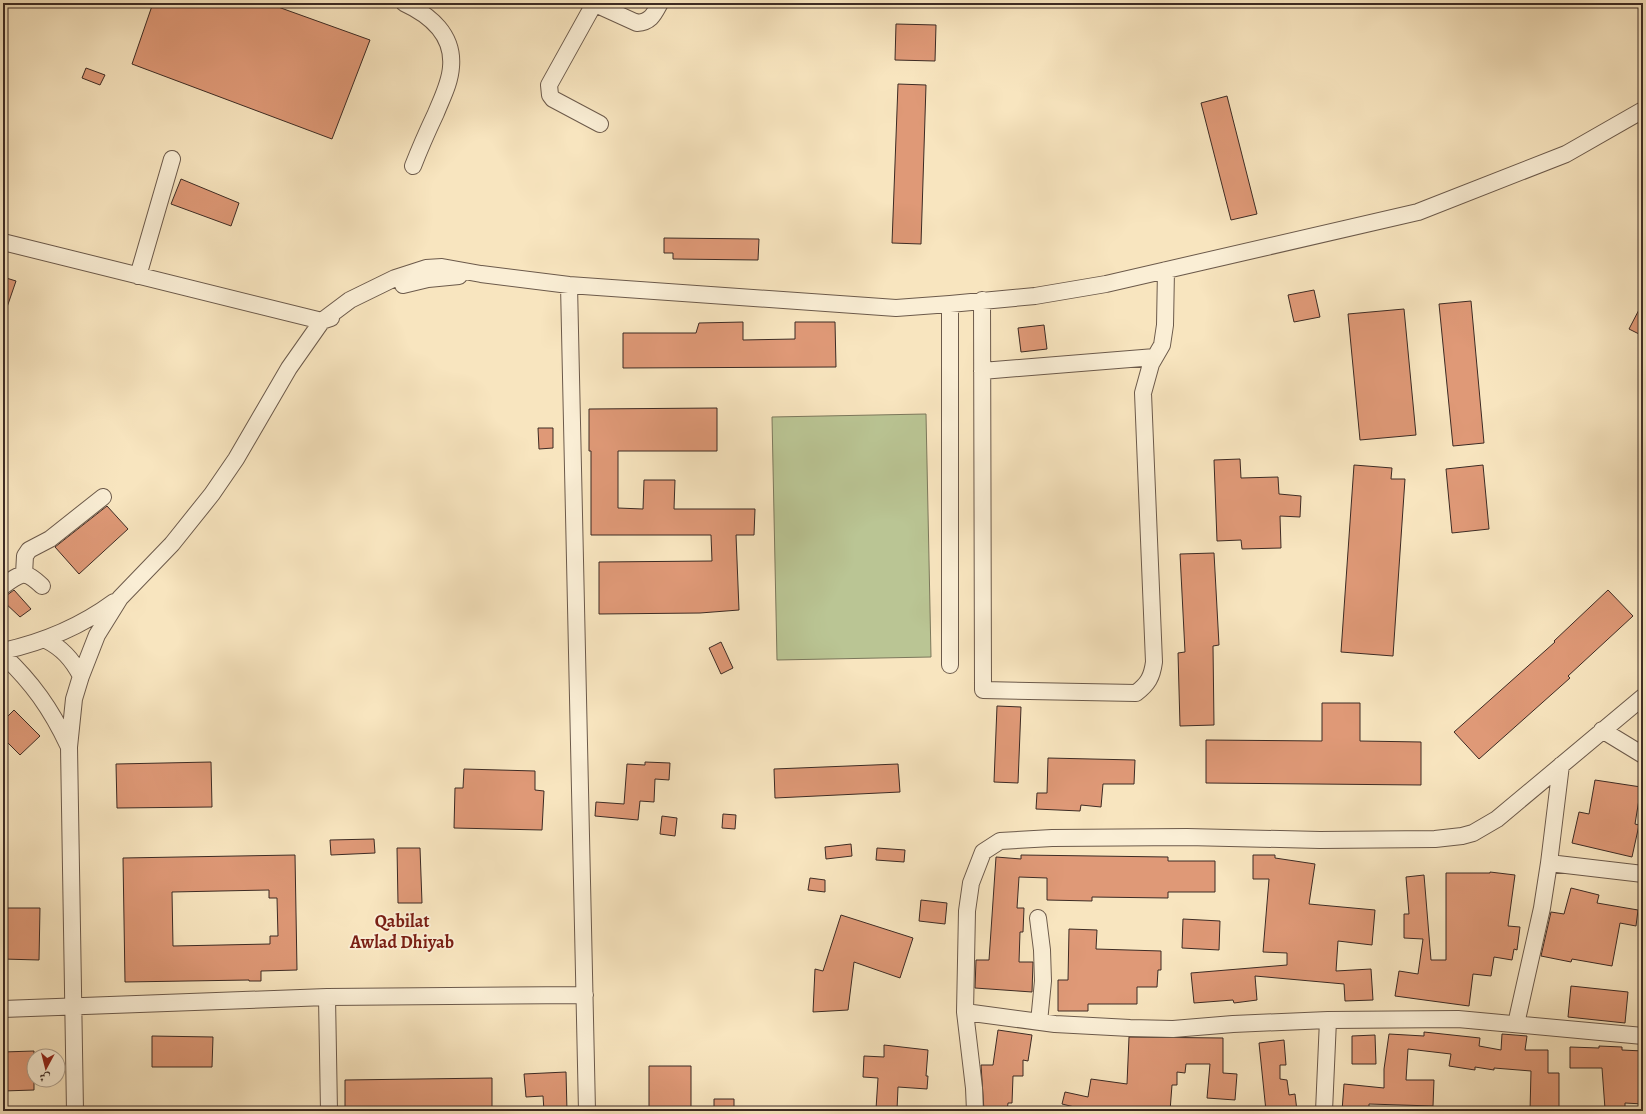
<svg xmlns="http://www.w3.org/2000/svg" width="1646" height="1114" viewBox="0 0 1646 1114" font-family="Alegreya,Amiri,serif">
<style>
.green{fill:#bac594;stroke:#7c785c}
.building{fill:#df9977;stroke:#3d2b24;fill-rule:evenodd}
.lines{fill:none;stroke-linecap:round;stroke-linejoin:round}
.minor-casing{stroke:#6c5a4b;stroke-width:18}
.minor{stroke:#faeed5;stroke-width:16}
.labels{text-anchor:middle;dominant-baseline:central;stroke-width:3.5;stroke-linejoin:round;paint-order:stroke}
.district-label{font-size:18px;font-weight:bold;fill:#7a1f14;stroke:#faeed5}
</style>
<rect width="100%" height="100%" fill="#f8e5bf"/>
<filter id="stains"><feTurbulence type="fractalNoise" baseFrequency=".005" numOctaves="4"/><feColorMatrix values="0 0 0 0 .2 0 0 0 0 .09 0 0 0 0 .02 0 0 0 .5 -.17"/></filter>
<radialGradient id="worn" r=".72"><stop offset=".6" stop-color="#630" stop-opacity="0"/><stop offset="1" stop-color="#630" stop-opacity=".3"/></radialGradient>
<path class="green" d="M926,414l5,243 -154,3 -5,-243z"/>
<path class="building" d="M153,3h114l103,37 -38,99 -200,-75z
M896,24l40,1 -1,36 -40,-1z
M86,68l19,7 -5,10 -18,-7z
M898,84l28,1 -5,159 -29,-1z
M1227,96l30,118 -26,6 -30,-117z
M181,179l58,24 -8,23 -60,-22z
M664,238l95,1 -1,21 -85,-1v-6h-9z
M3,277l13,4 -11,32h-2z
M1314,290l6,27 -26,5 -6,-27z
M1471,301l13,142 -31,3 -14,-142z
M1643,302v34l-14,-7z
M1404,309l12,126 -56,5 -12,-126z
M743,322v18l52,-1v-17h40l1,45 -213,1v-35h73l3,-10z
M1044,325l3,24 -26,3 -3,-24z
M717,408v43h-99v57l25,1 1,-29h31l-1,29h81l-1,26h-18l3,75 -39,3 -101,1v-52l113,-1 -1,-26h-120v-84h-2v-42z
M538,428h15v20l-14,1z
M1240,459l1,19 37,-1 1,17 22,2 -1,21 -20,-1 1,32 -39,1 -1,-9 -24,1 -3,-81z
M1354,465l38,3 -1,11h14l-12,177 -52,-4z
M1483,465l6,64 -37,4 -6,-64z
M107,506l21,23 -49,45 -24,-27z
M1214,553l5,92 -6,1 1,79 -34,1 -2,-73 7,-1 -5,-98z
M14,590l17,19 -11,8 -17,-16v-3z
M1608,590l25,26 -65,60 2,2 -91,81 -25,-27 101,-90 -1,-1z
M721,642l12,26 -12,6 -12,-26z
M1322,703h38v38l61,1v43l-215,-2v-43l116,1z
M997,706l24,1 -3,76 -24,-1z
M14,710l26,26 -20,19 -17,-17v-17z
M1048,758l87,2 -1,24h-31l-2,23 -20,-2 -1,6 -44,-2 1,-16h10z
M211,762l1,45 -95,1 -1,-44z
M645,762l25,1 -1,17 -14,-1 -1,23 -14,-1 -2,19 -43,-4 1,-14 28,2 3,-40 18,1z
M898,764l2,28 -125,6 -1,-29z
M464,769l71,2v19l9,1 -2,39 -88,-2 1,-40h8z
M1595,780l46,7 -6,37 4,1 -7,32 -60,-14 7,-31 10,2z
M723,814l13,1 -1,14 -13,-1z
M662,816l15,2 -2,18 -15,-2z
M374,839l1,14 -44,2 -1,-15z
M851,844l1,12 -26,3 -1,-12z
M397,848h23l2,55h-24z
M877,848l28,2 -1,12 -28,-2z
M295,855l2,115 -36,1v10h-12v-1l-124,2 -2,-124zM269,890v8h8l1,38h-8v8l-97,2 -1,-54z
M1021,855l147,2v4h47v31h-47v6l-76,-1v4l-45,-1v-22l-28,-1 -2,31h7l-1,24h-3l-1,30h14l-1,30 -57,-4 1,-28h13l7,-103 25,2z
M1253,855h22v3l40,6 -6,40 66,6 -3,35 -34,-4 -2,30 35,-2 2,31 -28,1 -1,-17 -89,-8 2,24 -23,3 -1,-3 -39,3 -3,-30 96,-8v-12l-24,-1 6,-73h-16z
M1490,872l25,3 -7,51 12,1 -3,23 -3,-1 -2,11 -18,-3 -3,19 -18,-2 -4,32 -74,-10 4,-25 19,3 5,-35 -19,-1v-24h5l-3,-37 18,-2 7,85h15v-87h44z
M810,878l15,2v12l-17,-2z
M1571,888l28,7 -2,8 41,7 -2,16 -16,-3 -8,43 -40,-7 -1,3 -30,-6 10,-44 13,2z
M921,900l26,3 -2,21 -26,-3z
M3,908h37l-1,52 -36,-1z
M841,915l72,23 -13,40 -46,-16 -6,48 -35,2 2,-43 8,2z
M1183,919l37,2 -1,29 -37,-2z
M1069,929l28,1 -1,19 65,2v19h-3l-1,17h-20v17h-49v7h-30v-31h10z
M1571,986l57,6 -3,31 -57,-6z
M998,1030l34,5 -4,26 -5,-1v16h-10l-1,27h-4l-1,8h-23l-3,-46h12z
M1424,1032l56,6 -1,8 22,4 1,-16 25,2 -2,14h23v23h11v38h-29l1,-40 -37,-3v2l-19,-3v3l-26,-4 2,-12 -43,-5 -2,31h28l-1,26 -64,-2v7h-27l2,-27 40,4v-19l5,-35 35,2z
M1375,1035l1,29h-24v-28z
M152,1036l61,1 -1,30h-60z
M1129,1037l94,1v35l14,1 -2,26 -28,-2 3,-34h-24l-1,9 -8,-1v13h-5l-2,26h-79l-29,-7 3,-12 23,5 3,-18 36,5z
M1284,1040l2,25h-6v14l7,1 2,15 6,-1 2,17h-31l-7,-68z
M884,1045l44,5 -2,26h2l-1,13 -29,-2 -1,23 -21,-1 2,-31 -15,-1 1,-21 20,1z
M1599,1046l23,1v3l21,1v53l-18,-1v5l-20,1 -3,-41h-32v-21l29,1z
M34,1051v39l-31,1v-39z
M649,1066h42v45h-42z
M566,1072l1,39h-23l-1,-15 -17,1 -2,-23z
M492,1078v29l-72,1v3h-15v-3l-60,1v-29z
M714,1099h20v12h-20z"/>
<g class="lines">
<defs>
<path id="minor" d="M404,3c26,12 50,32 47,64 -1,16 -9,31 -15,46 -8,17 -16,35 -23,53
M593,3l44,20c14,-1 17,-9 23,-20
M594,4l-45,81 1,10 3,4 47,25
M3,242l319,79 9,-3
M138,276l34,-117
M403,285l25,-6 31,-3
M569,285l18,826
M982,300l1,390 153,3c12,-9 16,-16 18,-31l-11,-269 8,-29 11,-19 3,-20 1,-55
M950,304v361
M982,371l173,-14
M24,574l1,-18 4,-6 21,-11 53,-42
M3,586c19,-14 22,-16 39,0
M46,640c16,8 26,19 35,36
M3,651c41,-9 77,-24 111,-49
M3,655c29,27 48,54 65,90
M1602,730l41,25
M1561,765l-12,98 94,11
M1038,918l4,32 1,31 -4,41
M327,997l2,114
M3,1009l324,-12 258,-2
M965,1012l90,12 75,4 43,1 60,-5 95,-4 130,-1 185,17
M1516,1024l26,-116 7,-45
M75,1111l-6,-364 5,-48 7,-23 16,-41 23,-37 52,-54 40,-50 24,-35 53,-91 33,-47 28,-21 45,-22 31,-10 16,-1 39,7 88,11 327,23 54,-4 85,-8 71,-12 312,-72 148,-58 77,-44
M975,1111l-1,-23 -9,-76 2,-101 4,-28 12,-31 17,-11 52,-3 135,-1 133,3 115,-1 27,-3 11,-3 24,-14 146,-122
M1324,1111l4,-91"/>
</defs>
<use href="#minor" class="minor-casing"/>
<use href="#minor" class="minor"/>
</g>
<g class="labels">
<g class="district-label">
<text x="402" y="921">Qabilat<tspan x="402" dy="21">Awlad Dhiyab</tspan></text>
</g>
</g>
<rect width="1646" height="1114" fill="none" stroke="#f8e5bf" stroke-width="16"/>
<rect x="4" y="4" width="1638" height="1106" fill="none" stroke="#3d2b24" stroke-width="2"/>
<rect x="8" y="8" width="1630" height="1098" fill="none" stroke="#3d2b24"/>
<g transform="translate(46 1068) rotate(187)"><circle r="19" fill="#faeed5" stroke="#aea08e"/>
<path d="M0-3L7 15L0 10L-7 15Z" fill="#8f2418"/>
<text y="-6" font-size="11" font-weight="bold" text-anchor="middle" fill="#3d2b24">ش</text>
</g>
<rect width="100%" height="100%" filter="url(#stains)"/>
<rect width="100%" height="100%" fill="url(#worn)"/>
</svg>
